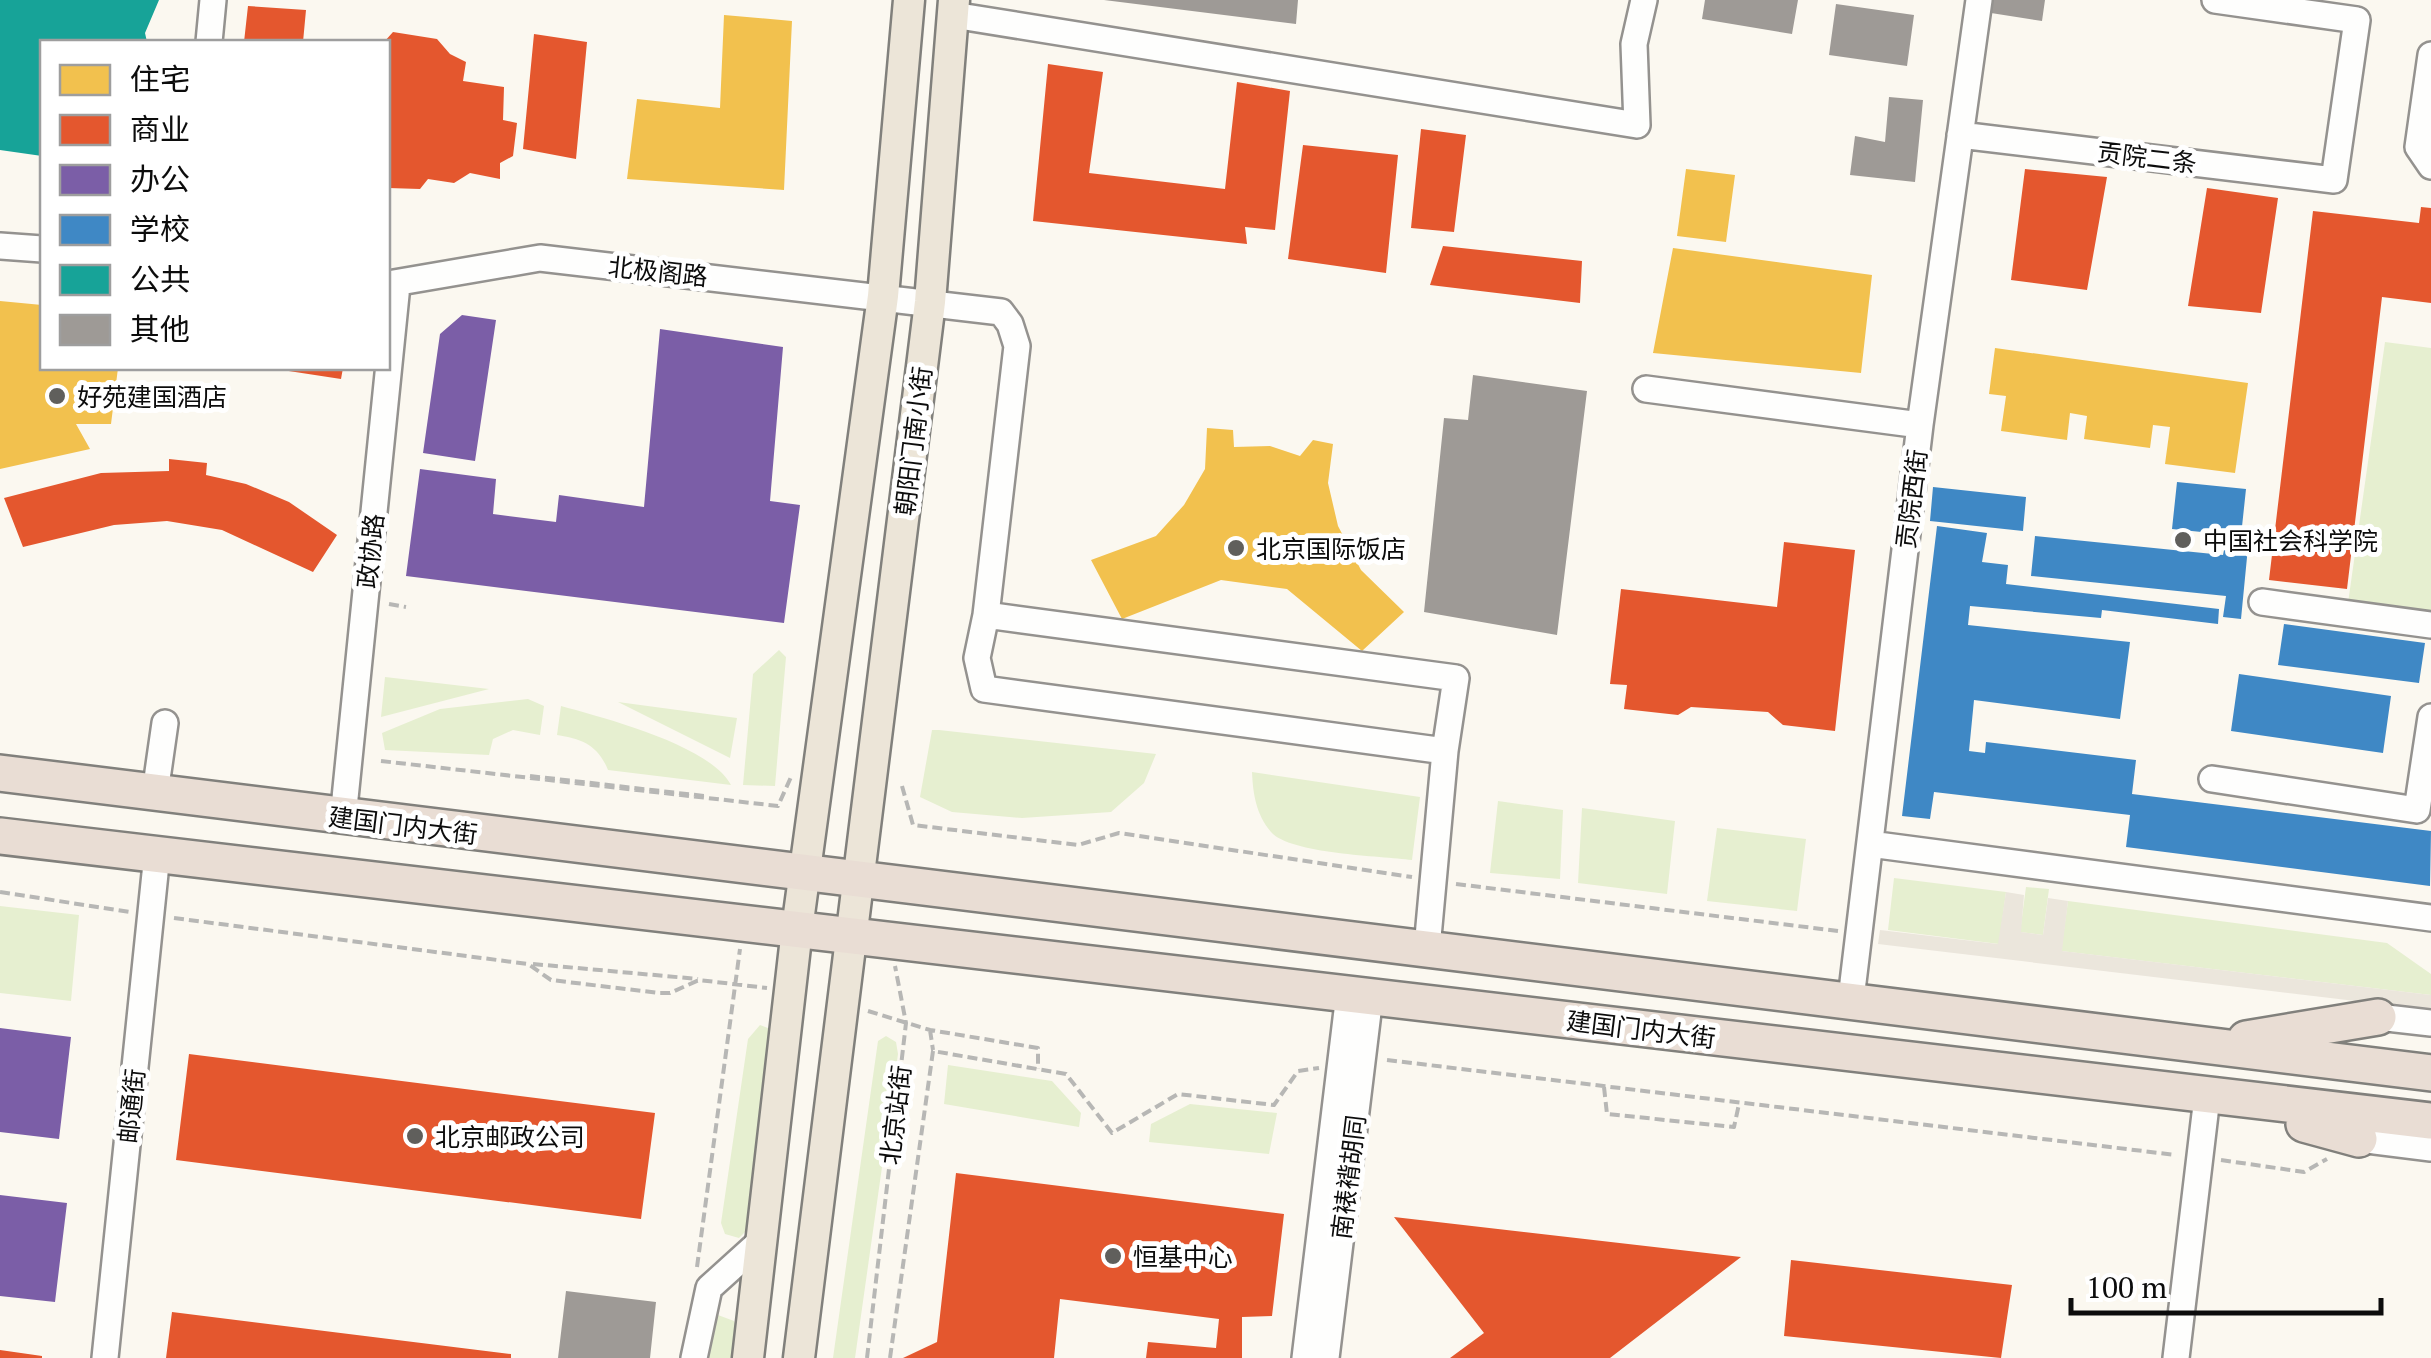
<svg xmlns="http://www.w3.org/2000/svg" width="2431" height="1358" viewBox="0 0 2431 1358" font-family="'PT Serif','Noto Sans SC',serif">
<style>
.green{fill:#e6efd0}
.plaza{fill:#ebe6dc}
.homes{fill:#f2c14e}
.shops{fill:#e4572e}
.offices{fill:#7b5ea7}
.schools{fill:#3f88c5}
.public{fill:#17a398}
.building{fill:#9e9a96}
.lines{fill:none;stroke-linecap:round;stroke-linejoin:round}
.minor-casing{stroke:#94928f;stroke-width:30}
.major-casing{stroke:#81807c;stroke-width:35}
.highway-casing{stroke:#81807c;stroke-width:40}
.path{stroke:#b7b7b5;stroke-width:4;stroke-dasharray:10 5;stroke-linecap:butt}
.minor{stroke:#fefefd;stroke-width:25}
.major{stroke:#ece5d8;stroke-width:30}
.highway{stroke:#e9ddd4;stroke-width:35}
.poi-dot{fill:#605f5c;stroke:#fff;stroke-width:4}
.labels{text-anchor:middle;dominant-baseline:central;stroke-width:10;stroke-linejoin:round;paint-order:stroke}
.street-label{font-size:25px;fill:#0c0c0c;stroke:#fff}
.poi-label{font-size:25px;fill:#0c0c0c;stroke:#fff;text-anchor:start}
</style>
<rect width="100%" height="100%" fill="#fbf8f0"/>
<path class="green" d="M2385,342l46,6v265l-83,-10z
M779,650l7,7 -11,129 -32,-1 10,-111z
M385,677l104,12 -108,28z
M528,699l16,7 -4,29 -27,-5 -20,9 -4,16 -104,-5 -3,-17 58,-24z
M618,702l119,16 -7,40z
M561,706c43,12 149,39 170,79l-123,-15c-10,-25 -26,-31 -51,-35z
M932,730h7l217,24 -12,29 -33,29 -89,6 -70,-6 -32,-15z
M1252,772l168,25 -8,63c-31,-4 -122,-6 -141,-28 -15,-18 -18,-38 -19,-60z
M1498,801l65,9 -3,69 -70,-6z
M1582,808l93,13 -8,73 -89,-11z
M1717,828l89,11 -9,72 -90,-10z
M1894,878l112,14 -7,52 -111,-14z
M2026,887l23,2 -6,46 -23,-3z
M2068,901l319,42 44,31v21l-370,-44z
M0,906l79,9 -8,86 -71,-8z
M760,1025l13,5 1,14 -27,186 -8,8 -14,-4 -4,-11 27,-184z
M886,1036l10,6 2,12 -43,304h-22l45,-317z
M948,1065l104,16 29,32 -2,14 -135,-23z
M1190,1104l87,9 -8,41 -120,-12 2,-18z
M718,1315l16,6 5,11 -3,26h-31l3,-25z"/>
<path class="plaza" d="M2006,892l18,3 -3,37 22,3 5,-37 20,3 -6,50 369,44v15l-553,-66 2,-14 118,14z"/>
<path class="homes" d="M724,15l68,6 -8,169 -157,-11 10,-80 83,9z
M1686,169l49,6 -9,67 -49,-6z
M1673,248l199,27 -11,98 -208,-20z
M0,301l42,4v63h76l-7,56h-35l14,25 -90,20z
M1995,348l253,35 -13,90 -70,-9 5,-37 -17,-2 -3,23 -66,-9 3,-23 -17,-3 -3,27 -66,-9 5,-35 -17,-2z
M1207,428l26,2 1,17 36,-1 30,10 13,-16 20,4 -5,39 10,43 23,44 43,42 -42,39 -75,-62 -66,-9 -99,39 -31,-59 65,-24 28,-31 21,-36z"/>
<path class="shops" d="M248,6l58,4 -3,32h-59z
M393,32l44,7 13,15 16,8 -3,19 41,6 -1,33 14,3 -4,33 -13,7v16l-30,-6 -16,10 -26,-4 -8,10 -32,-1 -4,-146z
M534,34l53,8 -11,117 -53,-10z
M1048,64l55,8 -14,101 136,16 12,-107 53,9 -15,139 -30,-3 2,17 -214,-23z
M1421,129l45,6 -12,97 -43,-4z
M1303,145l95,10 -12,118 -98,-14z
M2025,169l82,8 -20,113 -76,-10z
M2207,188l71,10 -17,115 -73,-7z
M2421,207l10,1v95l-49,-6 -35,292 -78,-9 44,-369 106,12z
M1443,246l139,15 -2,42 -150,-18z
M269,368h74l-2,11z
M169,459l38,4 -1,12 40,9 43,18 48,33 -24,37 -91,-42 -55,-9 -53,4 -91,22 -19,-49 97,-25 68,-2z
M1784,542l71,8 -20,181 -52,-6 -15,-13 -77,-5 -13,8 -54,-6 3,-24 -17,-1 11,-95 156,18z
M189,1054l466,59 -14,106 -465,-59z
M956,1173l328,41 -12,102 -30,1v41h-96l2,-16 68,6 3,-29 -159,-20 -6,59h-151l34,-16z
M1394,1217l347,40 -131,101h-160l34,-25z
M1791,1260l221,25 -11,73 -217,-22z
M172,1312l339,42v4h-345z
M0,1350l42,6v2h-42z"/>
<path class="offices" d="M462,315l34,5 -21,141 -52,-8 17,-119z
M660,329l123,18 -13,154 30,4 -16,118 -378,-47 14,-107 76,10 -3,35 63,8 3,-27 85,12z
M0,1028l71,9 -12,102 -59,-7z
M0,1195l67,8 -12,99 -55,-6z"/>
<path class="schools" d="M2177,482l69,7 -5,47 -69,-7z
M1933,487l93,10 -3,34 -93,-10z
M1937,526l50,7 -5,29 26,3 -2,19 213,25 -1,15 -116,-14 -1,8 -131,-12 -2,19 162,17 -10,77 -146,-19 -5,51 16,2 1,-11 150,18 -4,34 299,37 -1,55 -304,-39 4,-32 -196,-23 -4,27 -28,-3z
M2035,536l188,19 2,-10 23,2 -7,72 -18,-2 3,-21 -195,-20z
M2284,624l141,19 -6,40 -141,-18z
M2239,674l152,22 -8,57 -152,-22z"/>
<path class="public" d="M0,0h159l-14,33 2,9h-105v114l-42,-6z"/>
<path class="building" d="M1104,0h194l-2,24z
M1705,0h93l-6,34 -90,-15z
M1993,0h52l-3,21 -51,-8z
M1836,4l78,11 -7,51 -78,-11z
M1889,97l34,3 -8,82 -65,-7 5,-39 30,6z
M1473,375l114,16 -30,244 -133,-23 20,-194 24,2z
M566,1291l90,11 -6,56h-92z"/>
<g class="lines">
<defs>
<path id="minor" d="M953,15l684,110 -3,-81 10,-44
M209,42l4,-42
M2431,55l-13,92 13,19
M1960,135l374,45 23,-160 -142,-20
M0,246l42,3
M388,284l152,-26 461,54 9,12 7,22 -31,269 -9,43 7,31 461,62 11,-73 -470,-63
M1646,389l274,36
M2262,602l169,23
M2212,779l205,31 14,-93
M155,793l10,-70
M343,818l54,-533
M1870,844l561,74
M1427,948l18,-197
M1851,999l69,-574 59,-425
M2378,1017l53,6
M2359,1139l72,9
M105,1358l52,-504
M694,1358l15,-70 52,-47
M1305,1358l44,-364
M1326,1358l44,-362
M2176,1358l31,-261"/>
<path id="major" d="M748,1358l49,-429 86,-633 26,-296
M799,1358l131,-1056 24,-302"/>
<path id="highway" d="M0,773l2431,300
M0,836l2431,285
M2246,1039l132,-22
M2304,1124l55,15"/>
</defs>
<use href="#minor" class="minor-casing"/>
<use href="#major" class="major-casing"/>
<use href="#highway" class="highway-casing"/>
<path class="path" d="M389,604l17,3
M381,761l397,45 13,-29
M530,776l174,20
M902,786l11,39 165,20 41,-12 293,44
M1456,884l382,47
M0,892l130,20
M174,918l354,46 23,16 108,13h11l29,-13 68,8
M533,964l165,15
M868,1011l62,19 108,18v21
M930,1030l3,20
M1387,1060l789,95
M1604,1087l3,27 127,13 5,-23
M2221,1160l83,12 23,-13
M697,1267l43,-318
M867,1358l39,-335 -11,-57
M890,1358l43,-307 133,23 46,59 66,-39 96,11 24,-34 21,-3"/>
<use href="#minor" class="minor"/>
<use href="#major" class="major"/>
<use href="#highway" class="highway"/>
</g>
<g class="poi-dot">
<circle cx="57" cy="396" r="10"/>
<circle cx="2183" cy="540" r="10"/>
<circle cx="1236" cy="548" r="10"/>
<circle cx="415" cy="1136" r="10"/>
<circle cx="1113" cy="1256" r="10"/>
</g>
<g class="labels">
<g class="street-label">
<text transform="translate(2147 157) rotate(7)">贡院二条</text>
<text transform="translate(658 271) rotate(6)">北极阁路</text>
<text transform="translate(913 441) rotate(-83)">朝阳门南小街</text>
<text transform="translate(1911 499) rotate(-83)">贡院西街</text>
<text transform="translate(370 551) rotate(-84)">政协路</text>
<text transform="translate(403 825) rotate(7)">建国门内大街</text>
<text transform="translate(1641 1029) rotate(7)">建国门内大街</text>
<text transform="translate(131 1106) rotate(-84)">邮通街</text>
<text transform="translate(895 1115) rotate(-83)">北京站街</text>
<text transform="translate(1348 1177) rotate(-83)">南裱褙胡同</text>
</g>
<g class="poi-label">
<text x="77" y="396">好苑建国酒店</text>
<text x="2203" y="540">中国社会科学院</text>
<text x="1256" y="548">北京国际饭店</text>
<text x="435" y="1136">北京邮政公司</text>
<text x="1133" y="1256">恒基中心</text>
</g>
</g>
<rect x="40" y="40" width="350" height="330" fill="#ffffff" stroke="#9e9e9e" stroke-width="2.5"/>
<rect x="60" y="65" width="50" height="30" fill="#f2c14e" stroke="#9e9e9e" stroke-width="2.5"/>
<text x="130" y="90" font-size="30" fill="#0c0c0c">住宅</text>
<rect x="60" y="115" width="50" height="30" fill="#e4572e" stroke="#9e9e9e" stroke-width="2.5"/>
<text x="130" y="140" font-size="30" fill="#0c0c0c">商业</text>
<rect x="60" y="165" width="50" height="30" fill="#7b5ea7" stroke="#9e9e9e" stroke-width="2.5"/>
<text x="130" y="190" font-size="30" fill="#0c0c0c">办公</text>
<rect x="60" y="215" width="50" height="30" fill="#3f88c5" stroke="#9e9e9e" stroke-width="2.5"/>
<text x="130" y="240" font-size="30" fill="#0c0c0c">学校</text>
<rect x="60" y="265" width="50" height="30" fill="#17a398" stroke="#9e9e9e" stroke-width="2.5"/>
<text x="130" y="290" font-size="30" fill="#0c0c0c">公共</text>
<rect x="60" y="315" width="50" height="30" fill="#9e9a96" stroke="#9e9e9e" stroke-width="2.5"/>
<text x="130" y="340" font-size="30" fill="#0c0c0c">其他</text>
<path d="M2071 1298v15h310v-15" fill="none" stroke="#0c0c0c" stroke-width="5"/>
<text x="2086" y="1298" font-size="30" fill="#0c0c0c" stroke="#ffffff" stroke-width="8" paint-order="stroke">100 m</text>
</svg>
